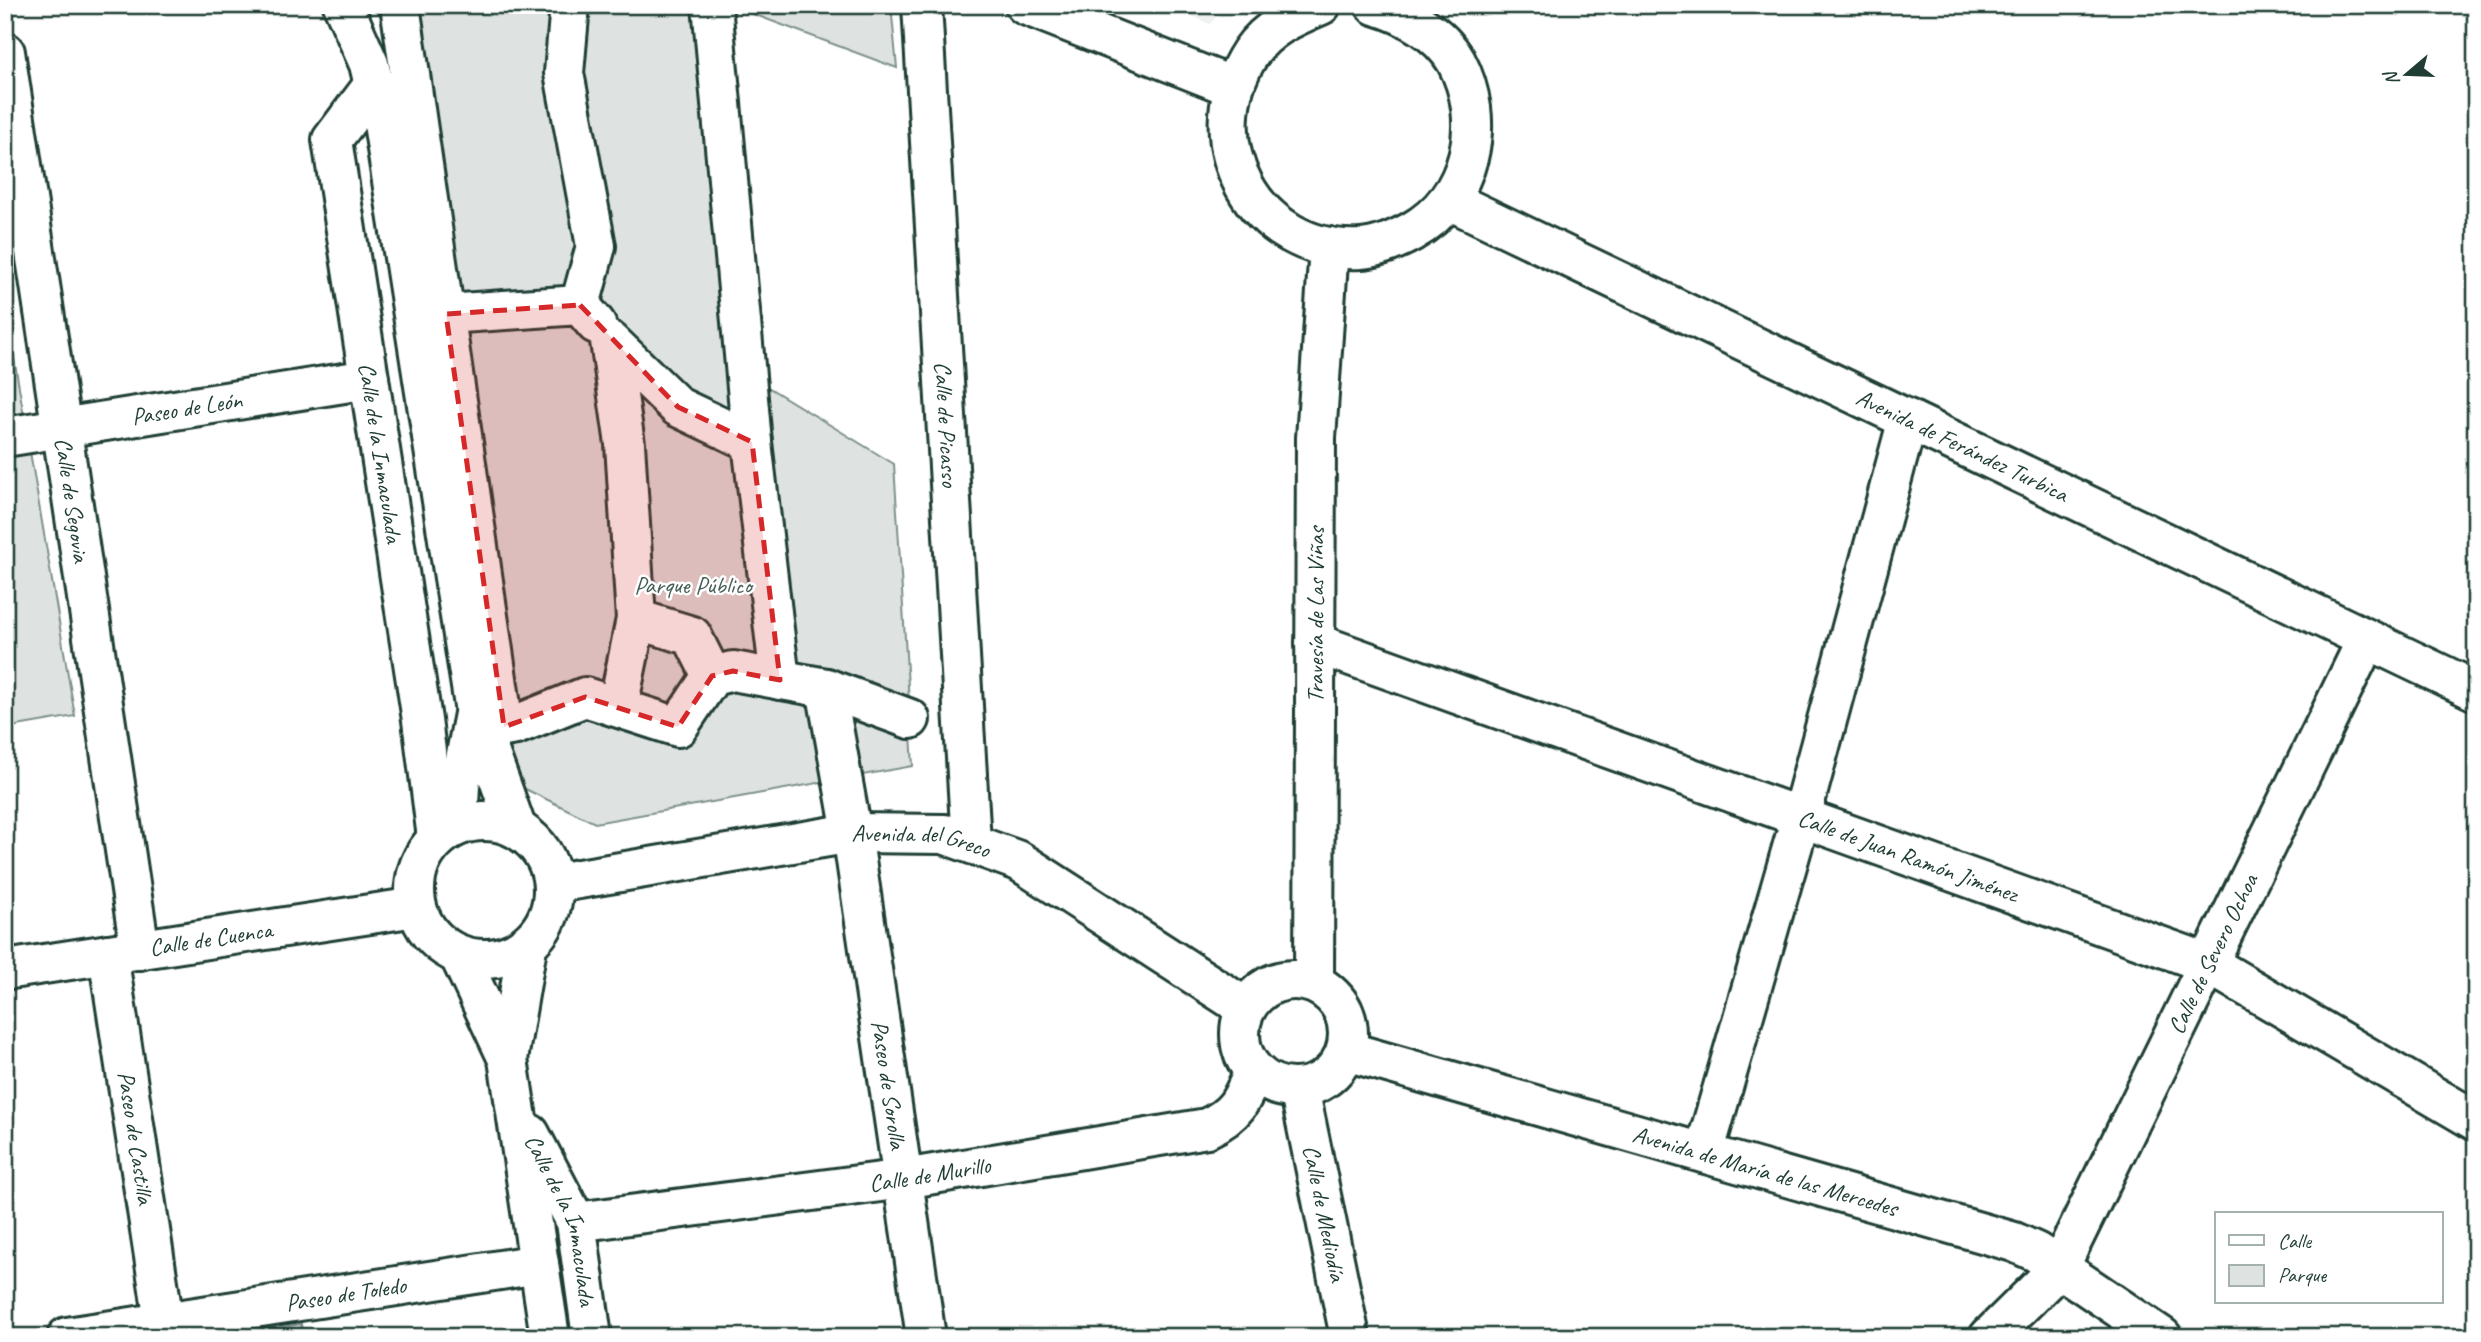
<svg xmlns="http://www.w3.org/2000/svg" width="2481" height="1342" viewBox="0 0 2481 1342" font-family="Caveat,sans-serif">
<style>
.built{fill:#eef1f0}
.green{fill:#dee3e2;stroke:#7e908b;stroke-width:2}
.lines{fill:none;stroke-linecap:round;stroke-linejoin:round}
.minor-casing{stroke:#1f3d34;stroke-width:44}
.minor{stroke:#fff;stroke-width:38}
.marked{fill:#d62828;fill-opacity:0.2;stroke:#d62828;stroke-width:5;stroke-dasharray:14 9;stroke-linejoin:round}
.labels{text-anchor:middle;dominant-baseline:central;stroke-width:5;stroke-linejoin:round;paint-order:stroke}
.street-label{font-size:24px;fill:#1f3d34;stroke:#fff}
.park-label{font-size:24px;fill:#455e57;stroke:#fff}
</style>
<rect width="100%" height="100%" fill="#fff"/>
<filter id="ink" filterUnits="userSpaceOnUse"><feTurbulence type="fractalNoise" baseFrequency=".0143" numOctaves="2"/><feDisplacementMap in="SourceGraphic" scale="14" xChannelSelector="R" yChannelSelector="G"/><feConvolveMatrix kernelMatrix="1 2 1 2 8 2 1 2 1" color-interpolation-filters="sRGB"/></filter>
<g filter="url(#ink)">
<path class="built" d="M1168,5h59l-17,19z"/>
<path class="green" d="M405,5h307l41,373 141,86 19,302 -318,57 -80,-39 -11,-57z
M729,5h162l6,63z
M5,305l70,411 -70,12z
M301,1324l2,13h-77z"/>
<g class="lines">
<defs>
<g id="minor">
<path d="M343,5l26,59 14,59 92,589 41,115"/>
<path id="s1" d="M402,5l-1,7 103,715 12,-2 69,-28 93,30 34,-51 21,-5 93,17 26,145 74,504"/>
<path d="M570,5l-6,68 32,173 -16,59"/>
<path d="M712,5l40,437"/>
<path id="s2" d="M922,5l49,838"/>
<path d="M1025,5l208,82"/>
<path d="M1321,5c-26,11 -53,22 -70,47 -58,87 3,203 110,197 17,-1 35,-9 50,-17 61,-34 77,-111 45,-171 -17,-29 -50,-47 -81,-56"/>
<path id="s3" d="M5,52l135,898"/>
<path id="s4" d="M375,83l-43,57 90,580 15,118"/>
<path id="s5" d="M1449,200l1027,491"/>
<path d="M446,314l134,-9 16,19"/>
<path id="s6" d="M5,437l364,-58"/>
<path d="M636,619l56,17 20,40"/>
<path id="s7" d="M1315,643l892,320 269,158"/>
<path d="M826,688l84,31"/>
<path d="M618,707l18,-88 -11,-175 -15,-103 68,66 74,35 28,238"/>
<circle cx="484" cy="890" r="69"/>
<path d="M458,824l2,-39 14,-71"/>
<path id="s8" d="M555,883l297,-50 92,1 75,27 227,147"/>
<path id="s9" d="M108,954l56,368"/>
<path d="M460,957l48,102 42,278"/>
<path id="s10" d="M5,970l411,-63"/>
<circle cx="1294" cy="1034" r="54"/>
<path id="s11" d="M1314,983l2,-545 13,-191"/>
<path id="s12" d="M1346,1051l668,191 22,10 126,85"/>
<path d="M508,1059l19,-112"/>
<path id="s13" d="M1299,1088l51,249"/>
<path id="s14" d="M530,1134l46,88 16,115"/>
<path d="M1704,1153l97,-336 107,-398"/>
<path id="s15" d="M576,1222l328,-43 303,-51c30,-14 35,-28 47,-57"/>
<path id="s16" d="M67,1337l472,-73"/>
<path id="s17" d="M1989,1337l70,-69 308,-629"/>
</g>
</defs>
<use href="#minor" class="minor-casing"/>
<use href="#minor" class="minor"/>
</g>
</g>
<path class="marked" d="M580,305l98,102 74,35 28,238 -47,-9 -21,5 -34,51 -93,-30 -81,30 -58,-413z"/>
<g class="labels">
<g class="street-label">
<text stroke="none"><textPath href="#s6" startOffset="184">Paseo de León</textPath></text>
<text stroke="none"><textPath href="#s2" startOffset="420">Calle de Picasso</textPath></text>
<text stroke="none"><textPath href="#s5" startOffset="569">Avenida de Ferández Turbica</textPath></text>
<text stroke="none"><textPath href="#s4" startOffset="388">Calle de la Inmaculada</textPath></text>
<text stroke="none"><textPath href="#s3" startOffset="453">Calle de Segovia</textPath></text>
<text stroke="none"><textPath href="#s11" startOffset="368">Travesía de Las Viñas</textPath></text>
<text stroke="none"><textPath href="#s8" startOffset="371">Avenida del Greco</textPath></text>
<text stroke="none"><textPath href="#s7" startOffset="630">Calle de Juan Ramón Jiménez</textPath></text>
<text stroke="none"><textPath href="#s10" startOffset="208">Calle de Cuenca</textPath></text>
<text stroke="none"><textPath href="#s17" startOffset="448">Calle de Severo Ochoa</textPath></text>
<text stroke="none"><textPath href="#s1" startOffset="1493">Paseo de Sorolla</textPath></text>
<text stroke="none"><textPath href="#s9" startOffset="186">Paseo de Castilla</textPath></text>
<text stroke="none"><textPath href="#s12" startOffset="436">Avenida de María de las Mercedes</textPath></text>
<text stroke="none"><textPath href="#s15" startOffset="357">Calle de Murillo</textPath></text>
<text stroke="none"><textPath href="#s13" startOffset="128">Calle de Mediodía</textPath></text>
<text stroke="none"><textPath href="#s14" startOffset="93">Calle de la Inmaculada</textPath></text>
<text stroke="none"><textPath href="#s16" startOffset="282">Paseo de Toledo</textPath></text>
</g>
<g class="park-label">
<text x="693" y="585">Parque Público</text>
</g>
</g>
<rect width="2481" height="1342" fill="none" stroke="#fff" stroke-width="28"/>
<rect x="14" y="14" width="2453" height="1314" fill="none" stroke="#1f3d34" stroke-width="2.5" filter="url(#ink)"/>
<rect x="2215" y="1212" width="228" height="91" fill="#ffffff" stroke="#a5b1ae" stroke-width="2"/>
<rect x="2229" y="1235" width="35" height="10" fill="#ffffff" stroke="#a5b1ae" stroke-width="2"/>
<text x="2278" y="1248" font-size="21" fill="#1f3d34">Calle</text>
<rect x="2229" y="1265" width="35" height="21" fill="#dee3e2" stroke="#a5b1ae" stroke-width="2"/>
<text x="2278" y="1282" font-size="21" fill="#1f3d34">Parque</text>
<g transform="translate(2407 74) rotate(251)" stroke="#ffffff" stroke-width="5" paint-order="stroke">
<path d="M0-5L12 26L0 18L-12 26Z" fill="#1f3d34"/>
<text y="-10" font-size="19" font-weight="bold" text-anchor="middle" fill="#1f3d34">N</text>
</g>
</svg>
